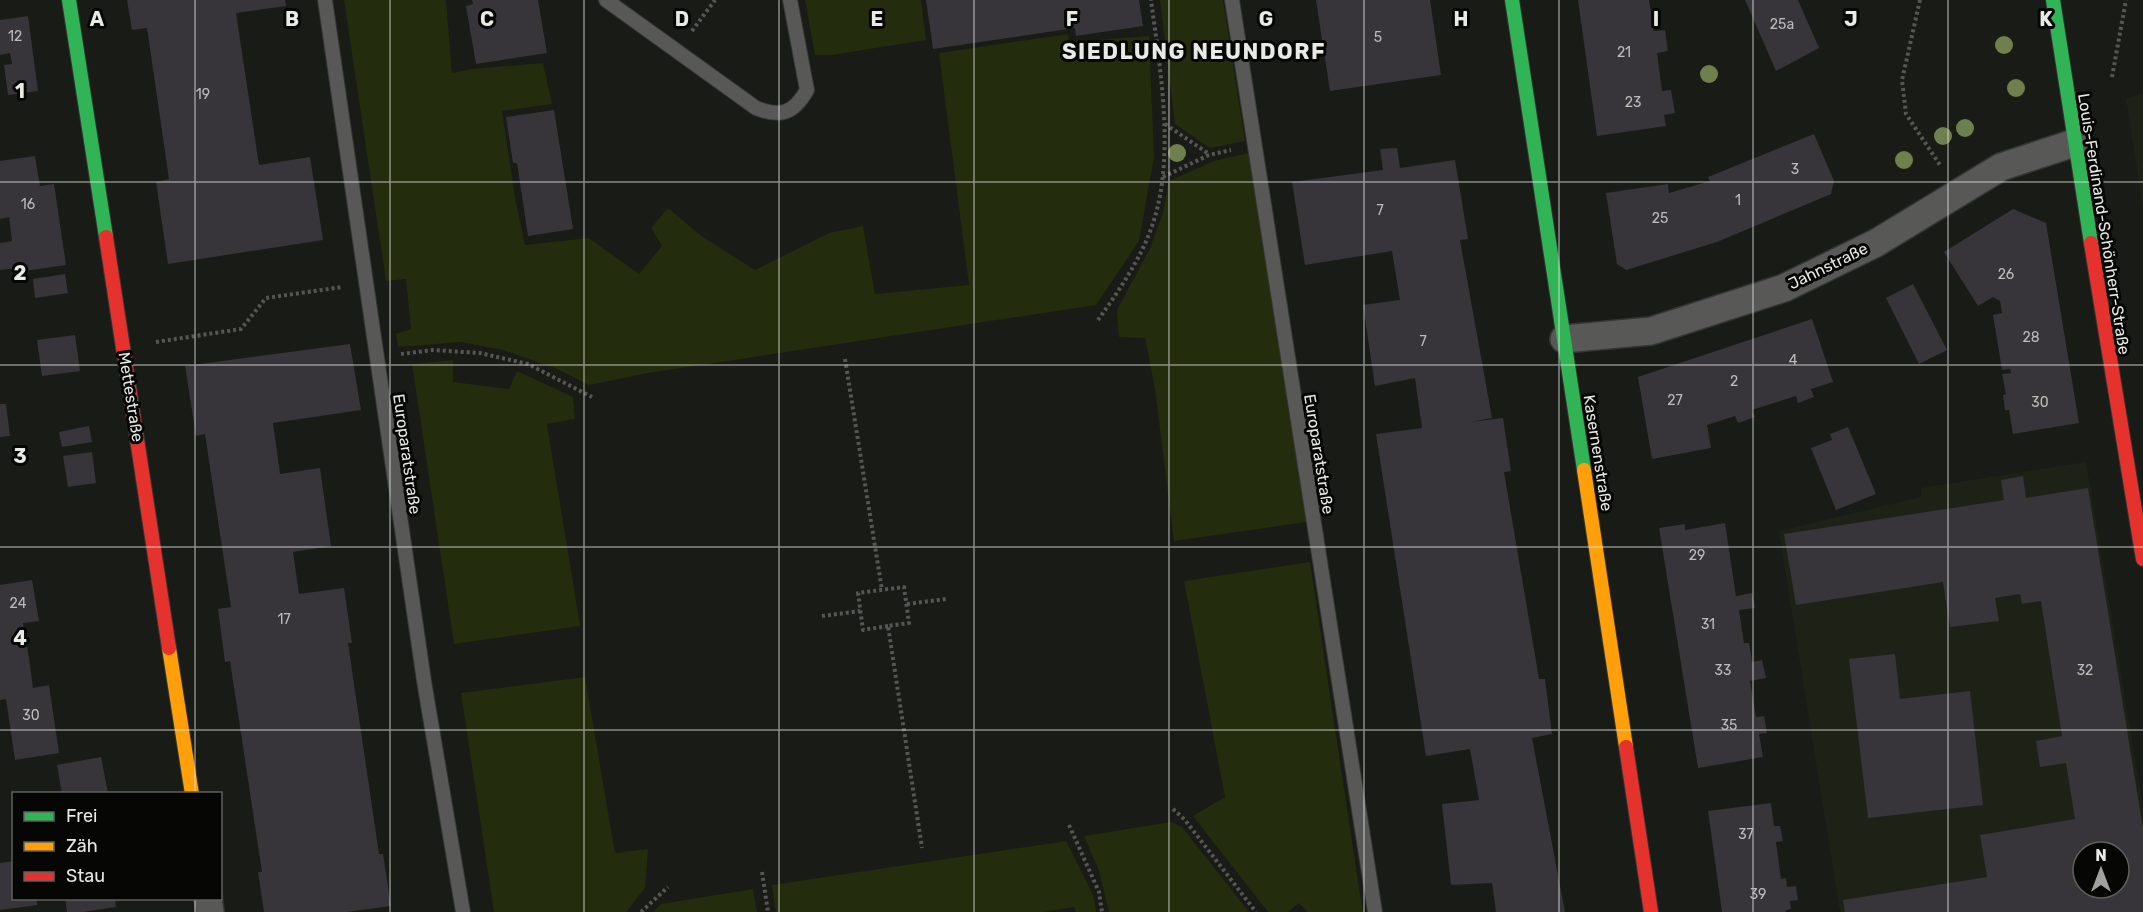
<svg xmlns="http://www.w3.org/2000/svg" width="2143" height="912" viewBox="0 0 2143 912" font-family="Rubik,sans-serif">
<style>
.built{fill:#1e2216;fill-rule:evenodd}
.green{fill:#232c0c}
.building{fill:#37343a;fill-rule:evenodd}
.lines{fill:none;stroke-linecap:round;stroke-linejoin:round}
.lane-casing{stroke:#353633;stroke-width:16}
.street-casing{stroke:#353633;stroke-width:30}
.fast-casing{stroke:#353633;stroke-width:16}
.slow-casing{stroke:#353633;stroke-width:16}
.jam-casing{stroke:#353633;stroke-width:16}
.path{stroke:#565754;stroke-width:4;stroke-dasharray:3 3;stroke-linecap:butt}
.lane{stroke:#585957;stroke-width:14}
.street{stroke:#585957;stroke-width:27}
.fast{stroke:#30b455;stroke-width:14}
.slow{stroke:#ff9f0a;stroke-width:14}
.jam{stroke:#e5322d;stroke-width:14}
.tree{fill:#6f7f4d}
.grid{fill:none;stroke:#e8eae5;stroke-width:1.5;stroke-opacity:0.55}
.labels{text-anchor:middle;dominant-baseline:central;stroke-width:6;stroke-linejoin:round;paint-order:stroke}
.number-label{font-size:14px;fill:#bcbcba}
.street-label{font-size:16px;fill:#e8eae5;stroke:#060604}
.district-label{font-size:22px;font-weight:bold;letter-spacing:1.5px;fill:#e8eae5;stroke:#060604}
.grid-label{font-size:20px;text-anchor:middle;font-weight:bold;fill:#e8eae5;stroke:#060604;stroke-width:6;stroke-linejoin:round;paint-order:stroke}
</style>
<rect width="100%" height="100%" fill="#191b16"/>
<path class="built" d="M2143,93v114l-17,-108z
M2086,462l57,345v105h-303l-61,-381 142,-34v-9zM2083,852h36v36h-36z"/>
<path class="green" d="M344,0h102l6,73 20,-4 71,-6 9,41 -50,7 13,87 10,47 64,-7 50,36 23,-28 -11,-18 17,-20 32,27 55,35 74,-37 34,-7 12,68 94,-9 -30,-232 129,-19 2,12 28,-6 51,-4 5,121 -15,84 -43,64 -448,68 -59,12 -34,-17 -52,-18 -42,-8 -63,5 -2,-13 15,-5 -5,-50 -20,2z
M805,0h116l5,40 -94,15h-17z
M1160,0h63l22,141 -35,7 -35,-24z
M1249,153l57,369 -132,19 -19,-152 -10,-51 -26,-1 -2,-27 33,-62 13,-35 6,-32 45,-20z
M453,360v22l56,7 8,-18 56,26 2,22 -28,5 33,202 -126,18 -42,-280z
M1310,562l47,313 6,37h-55l-9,-9 -11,9h-20l-75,-96 32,-19 -41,-216z
M585,677l30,176 33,-4 -3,39 -19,24h-132l-33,-219z
M1171,822l11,5 67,85h-140l-10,-41 -15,-35z
M1066,841l27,54 3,17h-20l-2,-5 -30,5h-268l-4,-27z
M753,889l4,23h-104l8,-8z"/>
<path class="building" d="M127,0h158l1,6 -50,7 23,152 51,-8 13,83 -155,24 -12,-82 13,-3 -22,-151 -15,2z
M472,0h66l9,53 -71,11 -10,-58 7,-2z
M926,0h213l4,26 -67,10 -1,-8 -142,21z
M1316,0h114l11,75 -111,16z
M1578,0h71l5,31 11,-1 3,21 -11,2 5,38 9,-1 4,23 -11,2 2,11 -69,10z
M1745,0h53l21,48 -43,23z
M28,16l10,75 -30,4 -4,-30 8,-1 -2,-11 -10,2v-35z
M554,110l19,119 -45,7 -11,-73h-4l-7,-46z
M1814,134l20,47 -3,13 -114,48 -91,28 -9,-6 -11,-71 62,-9 1,9 41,-12 -2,-4z
M1397,148l3,20 55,-8 13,79 -8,1 32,178 -22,4 33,-4 8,53 -7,1 35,207h6l7,55 -20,4 33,174h-69l-4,-29 -41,2 -9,-81 37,-4 -9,-51 -44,7 -50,-322 46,-6 -7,-50 -40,8 -12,-81 37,-5 -8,-49 -87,14 -13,-83 91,-12 -3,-21z
M35,156l5,30 14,-2 12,81 -48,7 -1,-4 -17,2v-27l12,-2 -3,-24 -9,2v-58z
M2013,209l33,14 33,200 -66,11 -4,-24h-4l-2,-15 3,-1 -4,-20 9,-1 -1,-4 -8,1 -9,-55 9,-2 -2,-12 -7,-4 -15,9 -34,-54z
M65,274l3,19 -33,5 -2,-19z
M1913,284l34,66 -28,14 -33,-66z
M1812,319l21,63 -22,7 3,8 -16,6 -2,-7 -44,14 3,7 -17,6 -3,-7 -28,9 4,23 -59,11 -14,-82z
M75,335l5,36 -38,5 -5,-36z
M350,344l11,66 -88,13 7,51 40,-6 11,78 -38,6 6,42 45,-6 8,55h-4l31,211h4l8,52 -44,6h-83l-6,-40h4l-32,-211 -5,1 -7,-53 13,-2 -26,-173 -9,2 -11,-70z
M0,404h6l4,32 -10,1z
M89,426l3,16 -30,5 -3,-15z
M1848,427l28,67 -40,16 -25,-62 21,-8 -2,-6z
M92,452l4,31 -28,4 -5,-31z
M2023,476l3,22 62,-10 55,341v83h-298l-2,-12 144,-23 -7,-42 95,-16 -9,-56 -26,4 -4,-26 26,-5 -21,-135 -19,3 -2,-10 -25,4 4,23 -49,6 -7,-45 -147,23 -12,-71 220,-34 -3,-20zM2083,852h36v36h-36z
M1725,523l11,73 16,-3 3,15 -16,2 5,33h5l3,19 10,-2 4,18 -16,3 6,36 8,-1 3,17 -8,1 4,23 -65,11 -39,-240 26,-4v6z
M32,580l7,41 -16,2 6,35 4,30 16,-3 10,68 -44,7 -9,-61 -6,1v-115z
M1895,654l5,45 70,-8 13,114 -115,13 -19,-159z
M101,757l7,36 -46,1 -5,-29z
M1771,803l3,23h6l3,15 -7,1 5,37 5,-1 1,9 9,-1 2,14 -8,1 1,8 -5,1v2h-64l-14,-101z
M14,861v37h23v7l-37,5v-47z
M65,898h50l1,9 -33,5h-16z"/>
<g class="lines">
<defs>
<path id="lane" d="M325,0l99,681 39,231
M606,0l150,108c25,10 38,5 51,-18l-17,-90
M1232,0l143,912"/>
<path id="street" d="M1564,339l87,-8 133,-43 92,-45 125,-76 73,-24
M208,898l2,14"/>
<path id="fast" d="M69,0l37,237
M1512,0l72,470
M2053,0l38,243"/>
<path id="slow" d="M1584,470l42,277
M169,648l23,146"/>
<path id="jam" d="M106,237l63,411
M2091,243l52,316
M1626,747l25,165"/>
</defs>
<use href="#lane" class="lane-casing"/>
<use href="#street" class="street-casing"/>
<use href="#fast" class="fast-casing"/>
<use href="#slow" class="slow-casing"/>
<use href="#jam" class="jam-casing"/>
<path class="path" d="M1920,0l-18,80 4,34 34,51
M692,31l23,-31
M2112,77l14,-77
M1165,124l44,30
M1163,177l46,-22 22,-5
M1098,320c22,-31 45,-64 56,-100 21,-67 6,-152 -3,-220
M156,342l85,-13 25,-31 76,-11
M401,354l32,-4 47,3 48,11 64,33
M845,359l37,231
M907,604l39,-5
M822,616l38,-5
M888,626l-25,4 -5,-37 46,-6 5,36 -21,3 34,222
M1173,809l12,11 71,92
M1069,825l30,67 3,20
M762,872l6,40
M641,912l27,-25"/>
<use href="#lane" class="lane"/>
<use href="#street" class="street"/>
<use href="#fast" class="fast"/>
<use href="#slow" class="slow"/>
<use href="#jam" class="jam"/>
</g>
<g class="tree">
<circle cx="2004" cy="45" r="9"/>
<circle cx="1709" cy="74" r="9"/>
<circle cx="2016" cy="88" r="9"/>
<circle cx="1965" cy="128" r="9"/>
<circle cx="1943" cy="136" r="9"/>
<circle cx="1177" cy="153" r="9"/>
<circle cx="1904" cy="160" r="9"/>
</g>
<path class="grid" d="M195,0v794M390,0v912M584,0v912M779,0v912M974,0v912M1169,0v912M1364,0v912M1559,0v912M1753,0v912M1948,0v912M0,182h2143M0,365h2143M0,547h2143M0,730h2143M195,898v14"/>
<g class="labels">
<g class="number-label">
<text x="1782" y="24">25a</text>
<text x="15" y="36">12</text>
<text x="1378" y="37">5</text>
<text x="1624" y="52">21</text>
<text x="203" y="94">19</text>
<text x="1633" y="102">23</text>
<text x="1795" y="169">3</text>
<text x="1738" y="200">1</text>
<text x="28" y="204">16</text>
<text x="1380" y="210">7</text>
<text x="1660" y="218">25</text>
<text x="2006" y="274">26</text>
<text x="2031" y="337">28</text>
<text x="1423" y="341">7</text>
<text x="1793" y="360">4</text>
<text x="1734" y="381">2</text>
<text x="1675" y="400">27</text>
<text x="2040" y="402">30</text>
<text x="1697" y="555">29</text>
<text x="18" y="603">24</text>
<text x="284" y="619">17</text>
<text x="1708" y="624">31</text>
<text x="1723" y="670">33</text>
<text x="2085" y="670">32</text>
<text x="31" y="715">30</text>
<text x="1729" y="725">35</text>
<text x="1746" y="834">37</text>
<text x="1758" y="894">39</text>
</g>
<g class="street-label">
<text transform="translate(2104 224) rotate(81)">Louis-Ferdinand-Schönherr-Straße</text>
<text transform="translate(1828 266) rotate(-26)">Jahnstraße</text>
<text transform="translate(131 397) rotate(81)">Mettestraße</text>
<text transform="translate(1598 453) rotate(81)">Kasernenstraße</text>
<text transform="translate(407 454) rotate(82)">Europaratstraße</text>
<text transform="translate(1319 454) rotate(81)">Europaratstraße</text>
</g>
<g class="district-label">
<text x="1194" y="51">SIEDLUNG NEUNDORF</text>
</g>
</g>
<g class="grid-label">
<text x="97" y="26">A</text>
<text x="292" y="26">B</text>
<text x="487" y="26">C</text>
<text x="682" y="26">D</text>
<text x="877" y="26">E</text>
<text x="1072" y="26">F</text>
<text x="1266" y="26">G</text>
<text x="1461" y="26">H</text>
<text x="1656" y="26">I</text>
<text x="1851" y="26">J</text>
<text x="2046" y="26">K</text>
<text x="20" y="98">1</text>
<text x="20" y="280">2</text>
<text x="20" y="463">3</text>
<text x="20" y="645">4</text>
</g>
<rect x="12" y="792" width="210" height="108" fill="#060604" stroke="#60615e" stroke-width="1.5"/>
<rect x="24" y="812" width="30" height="9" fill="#30b455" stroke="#60615e" stroke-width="1.5"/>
<text x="66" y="822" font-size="18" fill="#e8eae5">Frei</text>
<rect x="24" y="842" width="30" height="9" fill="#ff9f0a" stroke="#60615e" stroke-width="1.5"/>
<text x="66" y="852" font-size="18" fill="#e8eae5">Zäh</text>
<rect x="24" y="872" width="30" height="9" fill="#e5322d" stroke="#60615e" stroke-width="1.5"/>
<text x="66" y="882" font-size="18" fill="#e8eae5">Stau</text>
<g transform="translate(2101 870)"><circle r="28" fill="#060604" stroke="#60615e" stroke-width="1.5"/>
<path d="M0-4.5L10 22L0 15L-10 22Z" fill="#a0a29d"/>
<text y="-9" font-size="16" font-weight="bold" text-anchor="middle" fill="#e8eae5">N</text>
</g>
</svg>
